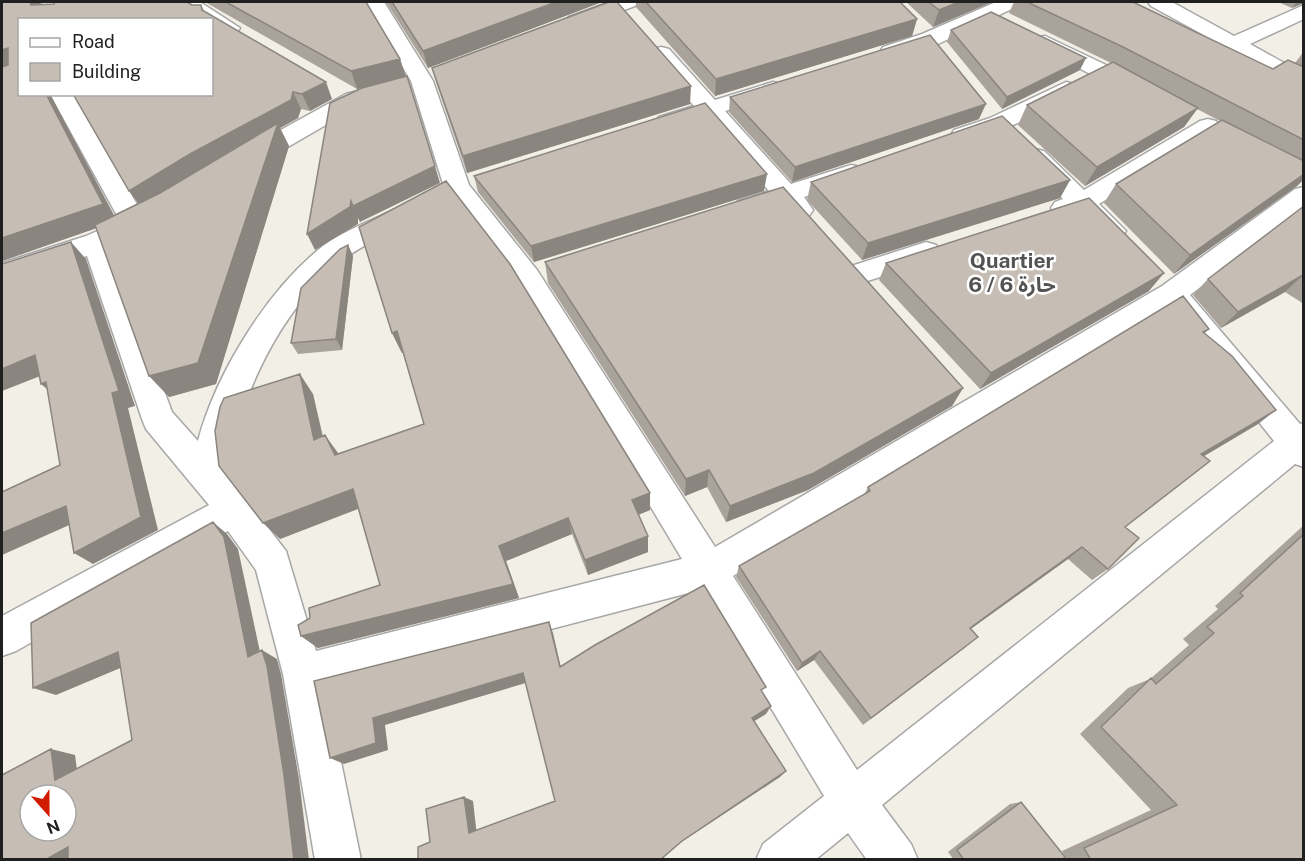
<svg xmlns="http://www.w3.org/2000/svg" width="1305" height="861" viewBox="0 0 1305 861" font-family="'Public Sans','Noto Sans Arabic',sans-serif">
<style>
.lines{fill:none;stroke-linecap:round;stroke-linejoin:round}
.minor-casing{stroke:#a7a7a7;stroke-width:3}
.minor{fill:#fff;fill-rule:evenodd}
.wall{fill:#aaa39c;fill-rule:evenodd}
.shaded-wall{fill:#8b857f}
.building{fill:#c6beb5;stroke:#8b857f;stroke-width:1.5;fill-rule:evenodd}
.labels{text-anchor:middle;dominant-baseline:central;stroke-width:5;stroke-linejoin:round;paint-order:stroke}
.district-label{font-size:21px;font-weight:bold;fill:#535353;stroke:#fff}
</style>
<rect width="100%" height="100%" fill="#f1efe6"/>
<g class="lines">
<defs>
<path id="minor" d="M42,2h20l2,18h-20z
M177,2h23l40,26 -3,4h-14l-11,-6v-6h-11z
M364,2h20l49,79 36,104 68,85 178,277 447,-261 133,-97 9,-2v21l-114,87 110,129 4,-1v44l-9,-3 -413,341 29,39 7,16h-51l-19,-27 -33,27h-59l7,-16 61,-48 -124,-206 -374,98 35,172h-46l-32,-186 -27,-104 -28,-39 -212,120 -14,5v-40l207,-111 -63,-76 -4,-10 -55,-163 -85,27v-20l84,-27 34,-15 -70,-127h23l69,119 9,3 4,6 -9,10 -35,15 61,165 26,29c18,-68 70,-152 125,-195 20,-15 48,-25 70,-36l9,-3 9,3 4,6 -4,6c-21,12 -49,22 -68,38 -65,51 -100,133 -118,212l61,79 30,100 366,-92 -165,-275 -73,-97 -33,-106zM1169,309l105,132 -417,329 -124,-194z
M610,2h28l-3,4 -52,19h-14l-3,-4 3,-4z
M996,2h25l-3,4 -80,38 -47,14 -8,-1 -3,-5 3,-5 39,-13z
M1148,2h24l62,34 70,-31v14l-54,25 54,30v16l-153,-84z
M1045,36l101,48 3,5 -3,5h-16l-93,-47 -3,-5 3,-5z
M661,47l8,2 46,51 58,-18 8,2 3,5 -3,5 -56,17 66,73 60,-19 9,2 4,6 -4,6 -56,18 9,13 -4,6c-14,4 -19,0 -28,-11l-34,11 -9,-3 -4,-6 4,-6 31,-10 -64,-73 -38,11 -8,-2 -4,-5 4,-5 35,-11 -44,-52 3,-5z
M1066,82l8,2 3,5 -3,5c-26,13 -93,53 -120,46l-3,-5 3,-5 36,-12z
M370,88l8,2 3,5 -3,5 -16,4 -107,62 -9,2 -9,-2 -3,-6 3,-6 109,-60z
M1208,119l8,2 4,5 -4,5 -117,73 27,27 -4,7c-21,5 -31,-12 -45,-25l-13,4 -9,-3 -4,-6 4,-6 8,-3 -40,-42 3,-6 9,-2 9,2 40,39 116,-69z
M926,242l10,3 4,7 -4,7 -81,26 -10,-3 -4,-7 4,-7z"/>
</defs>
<use href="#minor" class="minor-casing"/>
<use href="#minor" class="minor"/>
</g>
<path class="wall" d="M2,2h38l1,3h160l3,6 128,88 -22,12 -9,-2 -3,9 -18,10 9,18 -73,238 -47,13 -73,-169 -94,33zM20,20l192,74 -83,97 10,13 -25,12 -64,-122h-30z
M205,2h161l34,57 6,18 -49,12z
M386,2h216l-174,66z
M636,2h264l17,17 -5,17 -197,60 -79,-89z
M906,2h86l-59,25z
M1014,2h119l140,67 22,-6 9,-12v128l-7,7 -123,88 -70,-71 12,-19 104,-63 -23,-12 -13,18 -99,59 -67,-61 9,-20 84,-42 -102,-50z
M1278,2h26v1l-12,5z
M951,30l129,40 -78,39 -55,-67z
M432,68l258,36 -223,69 -30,-88z
M730,97l249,22 -187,63 -63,-70z
M474,176l290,15 -230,71 -56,-70z
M1070,180l-10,18 -198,62 -55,-60 4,-18z
M1304,207v97l-19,-12 -64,36 -28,-33 15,-16z
M348,245l5,11 -11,94 -44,4 -7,-11z
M545,262l418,126 -11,18 -144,84 -82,32 -19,-35 -22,9 -137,-213z
M886,263l263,28 -169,98 -101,-109z
M1209,329l-5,5 72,76 -18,14 -54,32 -79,71 -17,42 -16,11 -24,-21 -97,70 -5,18 -103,78 -49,-65 -17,11 -61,-94 3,-11 125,-71 4,-8z
M392,333l258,177 -12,5 10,37 -60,23 -16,-41 -66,27 13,37 -201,50 -17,-12 79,-51 -22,-76 -78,30 33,-145 10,42 15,18 86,-30 -21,-71h-1z
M1304,525v335h-237l-5,-9 89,-41 -71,-76 48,-46 22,-9 39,-34 -6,-6 35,-30 -3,-3z
M1021,802l41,58h-108l-6,-8 62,-48z"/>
<path class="shaded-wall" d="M30,2h10l2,18 -11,-15z
M556,2h46l-174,66 -5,-17z
M959,2h33l-59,25 6,-17z
M1297,2h7v1l-12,5z
M917,19l-5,17 -197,60 1,-17z
M8,48l12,15 -18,7v-20z
M1086,58l-6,12 -78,39 5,-12z
M400,59l6,18 -49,12 -6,-18z
M326,82l6,17 -22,12 -8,-17z
M691,86l-1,18 -223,69 -4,-17z
M293,92l8,17 -3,9 -18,10 9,18 -73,238 -47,13 -20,-21 -7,-168 -13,-17z
M46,94h4l67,127 -115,40v-23z
M986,104l-7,15 -187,63 3,-15z
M1198,108l-14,19 -99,59 12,-19z
M435,166l5,17 -80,39 -2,-4v6l-43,26 -8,-16 44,-33z
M767,174l-3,17 -230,71 -3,-16z
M1304,174v5l-7,7 -123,88 16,-19z
M1070,180l-10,18 -198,62 6,-17z
M71,242l15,17 49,147 -7,2 30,122 -65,34 -19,-11z
M348,245l5,11 -11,94 -6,-11z
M1164,273l-15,18 -169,98 11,-16z
M1303,275l-18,17 -64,36 17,-16z
M397,331l9,20 -4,2 -10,-20z
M35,355l18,16 -51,20v-22z
M300,374l13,20 14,64 -13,-18z
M46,382l13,17 -18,-15z
M963,388l-11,18 -144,84 -82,32 4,-16z
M1276,410l-18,14 -74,44 17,-14z
M325,435l13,18 10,20 -13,-18z
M709,470l-2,17 -22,9 1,-17z
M353,489l12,17 -85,33 -17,-16z
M650,493v17l-17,7 -1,-17z
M66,506l19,12 -83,37v-22z
M568,518l4,16 -66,27 13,37 -201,50 -17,-12 198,-90z
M213,522l14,12 11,15 25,117 -15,-9z
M648,536v16l-60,23 -3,-15z
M1082,547l-14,12 -109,78 11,-9z
M549,622l4,11 10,44 -3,-10z
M262,650l15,9 4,15 18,105 10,81h-15z
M820,651l-6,9 -17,11 5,-8z
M118,652l19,9 -81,34 -23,-7z
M523,673l6,9 -144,43 3,25 -44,14 -14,-6 43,-40z
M771,706l-5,8 -18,11 4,-7z
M51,749l24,6 4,30 -24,-5z
M786,771l-6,6 -100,66 -19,17h-1l22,-19z
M464,797l9,4 4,35 -8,-3z
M68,847l6,13h-29z"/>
<path class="building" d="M2,2h28l1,3 23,-1v-2h133l5,3h9l1,5 124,72 -24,12 -9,-2 -2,8 -101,54 -61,37 -56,-97h139v-74h-192v74h26l57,110 -101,34v-171l6,-2v-17l-6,2z
M226,2h140l34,57 -49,12z
M392,2h164l-133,49z
M609,2h8l74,84 -228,70 -31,-88z
M646,2h254l17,17 -201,60z
M929,2h30l-20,8z
M1027,2h106l140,67 15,-9 16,7v73l-183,-94z
M991,12l95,46 -79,39 -56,-67z
M930,35l56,69 -191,63 -65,-70z
M1113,62l85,46 -101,59 -70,-62z
M407,76l28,90 -82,40 -2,-5 -1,6 -43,27 23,-131 32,-15z
M705,103l62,71 -236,72 -57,-70z
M1002,116l68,64 -202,63 -57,-61z
M1222,120l82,41v13l-114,81 -74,-71z
M278,123l-80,240 -49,13 -54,-151 65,-32z
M446,181l64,83 140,229 -18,7 16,36 -63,24 -17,-42 -69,28 14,38 -212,52 -3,-11 12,-7 -1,-10 71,-23 -27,-96 -90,34 -44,-57 -4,-35 5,-24 4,-9 76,-24 14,66 11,-5 10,20 89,-31 -27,-93 -5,2 -33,-106z
M783,187l180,201 -149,85 -84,33 -21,-36 -23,9 -141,-217z
M1089,198l75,75 -173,100 -105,-110z
M1304,206v70l-1,-1 -65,37 -30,-33z
M71,242l48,149 -7,2 29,124 -67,36 -8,-47 -64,27v-41l58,-27 -14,-83 -5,2 -6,-29 -33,14v-105z
M348,245l-12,94 -45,4 10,-55 39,-39z
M1183,296l26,33 -6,3 29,24 44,54 -75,44 9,7 -85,66 14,11 -31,31 -26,-22 -112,81 8,9 -107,81 -51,-67 -18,12 -63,-97 131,-75 -2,-4z
M213,522l11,15 24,120 14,-7 5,16 17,109 10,85h-226v-13l-23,13h-43v-85l49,-26 4,31 77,-40 -14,-88 -85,36 -2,-65zM30,795h36v36h-36z
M1304,534v326h-213l-7,-12 93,-43 -76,-78 50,-49 5,6 58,-51 -7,-6 36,-31 -3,-3z
M704,585l62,102 -5,3 10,16 -19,12 34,53 -104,70 -22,19h-242v-13l12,-5 -4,-33 38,-12 5,36 86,-32 -32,-128 -150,45 3,25 -46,15 -16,-77 235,-59 11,45 35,-22z
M1021,802l44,55 -3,3h-98l-7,-10z"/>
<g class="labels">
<g class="district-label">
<text x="1012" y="260">Quartier<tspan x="1012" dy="24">6 / حارة 6</tspan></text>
</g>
</g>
<rect width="1305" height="861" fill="none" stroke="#202020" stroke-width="6"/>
<rect x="18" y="18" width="195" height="78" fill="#ffffff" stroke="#a6a6a6" stroke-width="1.5"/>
<rect x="30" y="38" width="30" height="9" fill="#ffffff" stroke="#a6a6a6" stroke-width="1.5"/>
<text x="72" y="48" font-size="18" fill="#202020">Road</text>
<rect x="30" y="63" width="30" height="18" fill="#c6beb5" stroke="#a6a6a6" stroke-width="1.5"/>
<text x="72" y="78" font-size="18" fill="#202020">Building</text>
<g transform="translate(48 813) rotate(159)"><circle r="28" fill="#ffffff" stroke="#a6a6a6" stroke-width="1.5"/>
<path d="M0-4.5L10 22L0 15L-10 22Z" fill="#d01c00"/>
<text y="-9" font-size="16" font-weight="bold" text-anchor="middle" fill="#202020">N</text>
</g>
</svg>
